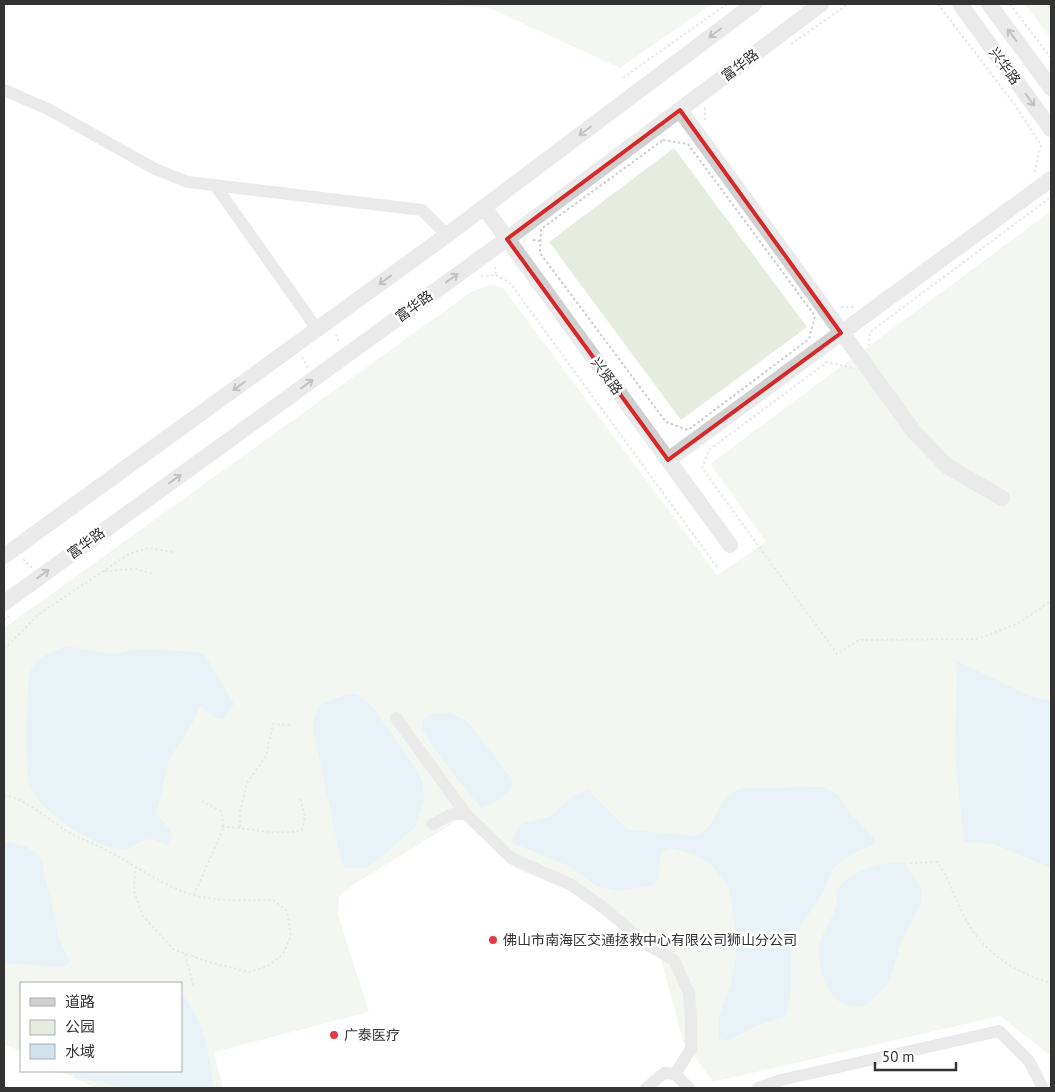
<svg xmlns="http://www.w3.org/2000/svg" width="1055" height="1092" viewBox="0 0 1055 1092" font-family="'PT Sans','Noto Sans SC',sans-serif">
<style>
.green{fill:#e6ecdf}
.water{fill:#cfe2ee}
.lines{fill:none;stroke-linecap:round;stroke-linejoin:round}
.path{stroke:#cdcdcd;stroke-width:2;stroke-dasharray:2.5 2.5;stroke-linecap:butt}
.minor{stroke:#d0d0d0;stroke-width:12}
.tertiary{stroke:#d0d0d0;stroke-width:16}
.oneway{stroke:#7a7a7a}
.marked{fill:none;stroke:#d62828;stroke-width:4;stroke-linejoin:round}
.poi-dot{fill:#e63946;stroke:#fff;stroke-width:2}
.labels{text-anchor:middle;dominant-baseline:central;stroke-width:5;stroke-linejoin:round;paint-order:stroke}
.street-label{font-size:14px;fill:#333;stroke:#fff}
.poi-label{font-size:14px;fill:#333;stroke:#fff;text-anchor:start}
</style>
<rect width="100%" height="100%" fill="#fff"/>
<path class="green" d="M420,4h292l-92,64 -131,-60z
M1025,4h26v35z
M674,148l133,179 -126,93 -132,-178z
M1051,211v845l-51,-40 -287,66 -30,-41 -23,-85 -83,-62 -61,-25 -53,-52 -110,68 -14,12 -1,18 31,97 -155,40 9,36h-128l-36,-17h122v-88h-160v69l-17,-8v-416l467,-336 20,-7 12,3 214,287 49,-33 -55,-77 4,-5z"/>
<path class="water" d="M67,646l45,8 27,-5 60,3 7,5 28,47 -10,15 -9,-2 -15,-11 -7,16 -24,38 -13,54 13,14 3,9 -5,8c-5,-2 -13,-6 -18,-6 -8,1 -16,9 -25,10 -26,2 -82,-37 -93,-60 -6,-13 -5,-65 -4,-80 3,-43 -2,-47 40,-63z
M957,661l73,35 21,5v167l-57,-24 -30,-2 -9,-87z
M348,694h9l15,12 43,61 8,16 1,18 -9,26 -35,31 -14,10h-21l-4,-8 -28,-130c4,-30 8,-26 35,-36z
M451,713l16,8 45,58v9l-15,13 -16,7 -38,-47 -21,-32 1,-9 9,-6z
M824,787l15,9 10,16 25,26 1,6c-14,6 -37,15 -44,29 -4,8 -6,18 -11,25 -10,15 -22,28 -27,46 -6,23 2,51 -8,73l-26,8 -32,16 -8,-3 -1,-19 13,-36 7,-38 -9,-56 -17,-24 -15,-10 -28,-7 -8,4 -3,28 -6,6 -35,5 -19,-4 -29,-21 -57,-23 5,-15 7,-5 27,-7 20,-19 17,-7 39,39 64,7c27,-2 22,-38 50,-48z
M4,841l23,6 14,10 18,81 11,24 -7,5 -59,-4z
M904,862l18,28 -2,15 -19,38 -12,40 -23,22c-29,7 -42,-16 -46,-41 -1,-6 -3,-13 -1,-19 3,-13 13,-25 17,-38 1,-6 0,-14 3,-19 10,-18 47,-26 65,-26z
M181,994c22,22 29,64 33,94h-86l-44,-9h-9l-3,-8h109z"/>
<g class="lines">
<path class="path" d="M938,4l77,101 26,40 -7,29
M1010,4l41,54
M791,44l57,-40
M623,78l104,-74
M705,120v-13
M663,140l25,4 127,172 -6,23 -121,91 -22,-8 -126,-169 1,-24z
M533,240l8,1
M495,267l1,8
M481,276l15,-1 14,8 207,284
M841,307h13
M336,334l3,9
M869,346l1,-14 181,-135
M302,357l6,11
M852,368l-25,-6 -118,88 -7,18 135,186 22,-14 118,-1 42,-16 32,-22
M23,559l9,9
M105,571l30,-2 20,5
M4,620l5,-4
M4,649l35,-35 90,-60 19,-6 25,4
M4,795c23,4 46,26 66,38 12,7 26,11 38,18 28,15 54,34 85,44 25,7 54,5 80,5l14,11 4,25 -8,18 -15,12 -19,6 -44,-11 -32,-12 -30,-33 -9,-25 1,-23
M222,827c31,0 47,10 80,3l3,-13 -5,-20
M240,827v-15l7,-29 19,-27 7,-32 17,1
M910,863l27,-1c12,16 17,34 26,52 17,36 50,58 88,69
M194,895l29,-66 -1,-17 -20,-11
M185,954l9,34"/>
<path class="minor" d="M4,90l44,19 107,60 33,13 234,28 25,25
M215,185l102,144
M396,718l70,96
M433,824l19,-10h14l45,44 59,26 34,24 42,36 28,16 15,33 2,27v29l-16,25
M646,1088l18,-15 11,1 14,14
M758,1088l23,-8 218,-49 30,30 14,27"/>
<path class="tertiary" d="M960,4l91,125
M989,4l62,84
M680,110l235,323 32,33 55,32
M484,207l246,338
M668,460l383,-281
M4,556l443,-321 307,-231
M4,603l503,-364 314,-235"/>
</g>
<defs><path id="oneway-shaft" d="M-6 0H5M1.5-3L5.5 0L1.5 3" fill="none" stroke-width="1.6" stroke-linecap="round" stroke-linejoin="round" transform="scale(1.25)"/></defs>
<g class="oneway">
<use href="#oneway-shaft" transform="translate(715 33) rotate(143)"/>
<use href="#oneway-shaft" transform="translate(1012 35) rotate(-126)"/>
<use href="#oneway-shaft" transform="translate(1030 100) rotate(54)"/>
<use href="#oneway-shaft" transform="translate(585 131) rotate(143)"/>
<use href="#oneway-shaft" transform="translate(452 278) rotate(-36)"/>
<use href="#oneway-shaft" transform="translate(385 280) rotate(144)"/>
<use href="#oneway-shaft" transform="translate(307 384) rotate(-36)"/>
<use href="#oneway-shaft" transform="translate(239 386) rotate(144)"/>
<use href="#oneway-shaft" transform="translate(175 479) rotate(-36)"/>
<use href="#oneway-shaft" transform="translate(43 574) rotate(-36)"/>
</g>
<path d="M0 0H1055V1092H0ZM680,110l161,223 -173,127 -161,-221z" fill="#fff" fill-opacity=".55" fill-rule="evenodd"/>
<path class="marked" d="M680,110l161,223 -173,127 -161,-221z"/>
<g class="poi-dot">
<circle cx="493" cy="940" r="5"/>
<circle cx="334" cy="1035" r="5"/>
</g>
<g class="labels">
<g class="street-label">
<text transform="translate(740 65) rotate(-37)">富华路</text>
<text transform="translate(1005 66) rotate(54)">兴华路</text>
<text transform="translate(414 306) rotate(-36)">富华路</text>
<text transform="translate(607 376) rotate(54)">兴贤路</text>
<text transform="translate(86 543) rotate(-36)">富华路</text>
</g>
<g class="poi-label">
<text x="503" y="940">佛山市南海区交通拯救中心有限公司狮山分公司</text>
<text x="344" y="1035">广泰医疗</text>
</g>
</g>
<rect width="1055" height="1092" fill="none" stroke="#333333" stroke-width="10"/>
<rect x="20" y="982" width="162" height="90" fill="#ffffff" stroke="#adadad"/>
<rect x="30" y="998" width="25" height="8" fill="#d0d0d0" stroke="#adadad"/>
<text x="65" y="1007" font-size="15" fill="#333333">道路</text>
<rect x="30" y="1020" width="25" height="15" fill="#e6ecdf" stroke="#adadad"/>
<text x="65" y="1032" font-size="15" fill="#333333">公园</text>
<rect x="30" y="1044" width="25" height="15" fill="#cfe2ee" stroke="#adadad"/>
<text x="65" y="1057" font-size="15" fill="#333333">水域</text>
<path d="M875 1062v8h81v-8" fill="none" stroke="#333333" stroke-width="2.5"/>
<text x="882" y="1062" font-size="15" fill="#333333" stroke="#ffffff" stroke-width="4" paint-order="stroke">50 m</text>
</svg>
